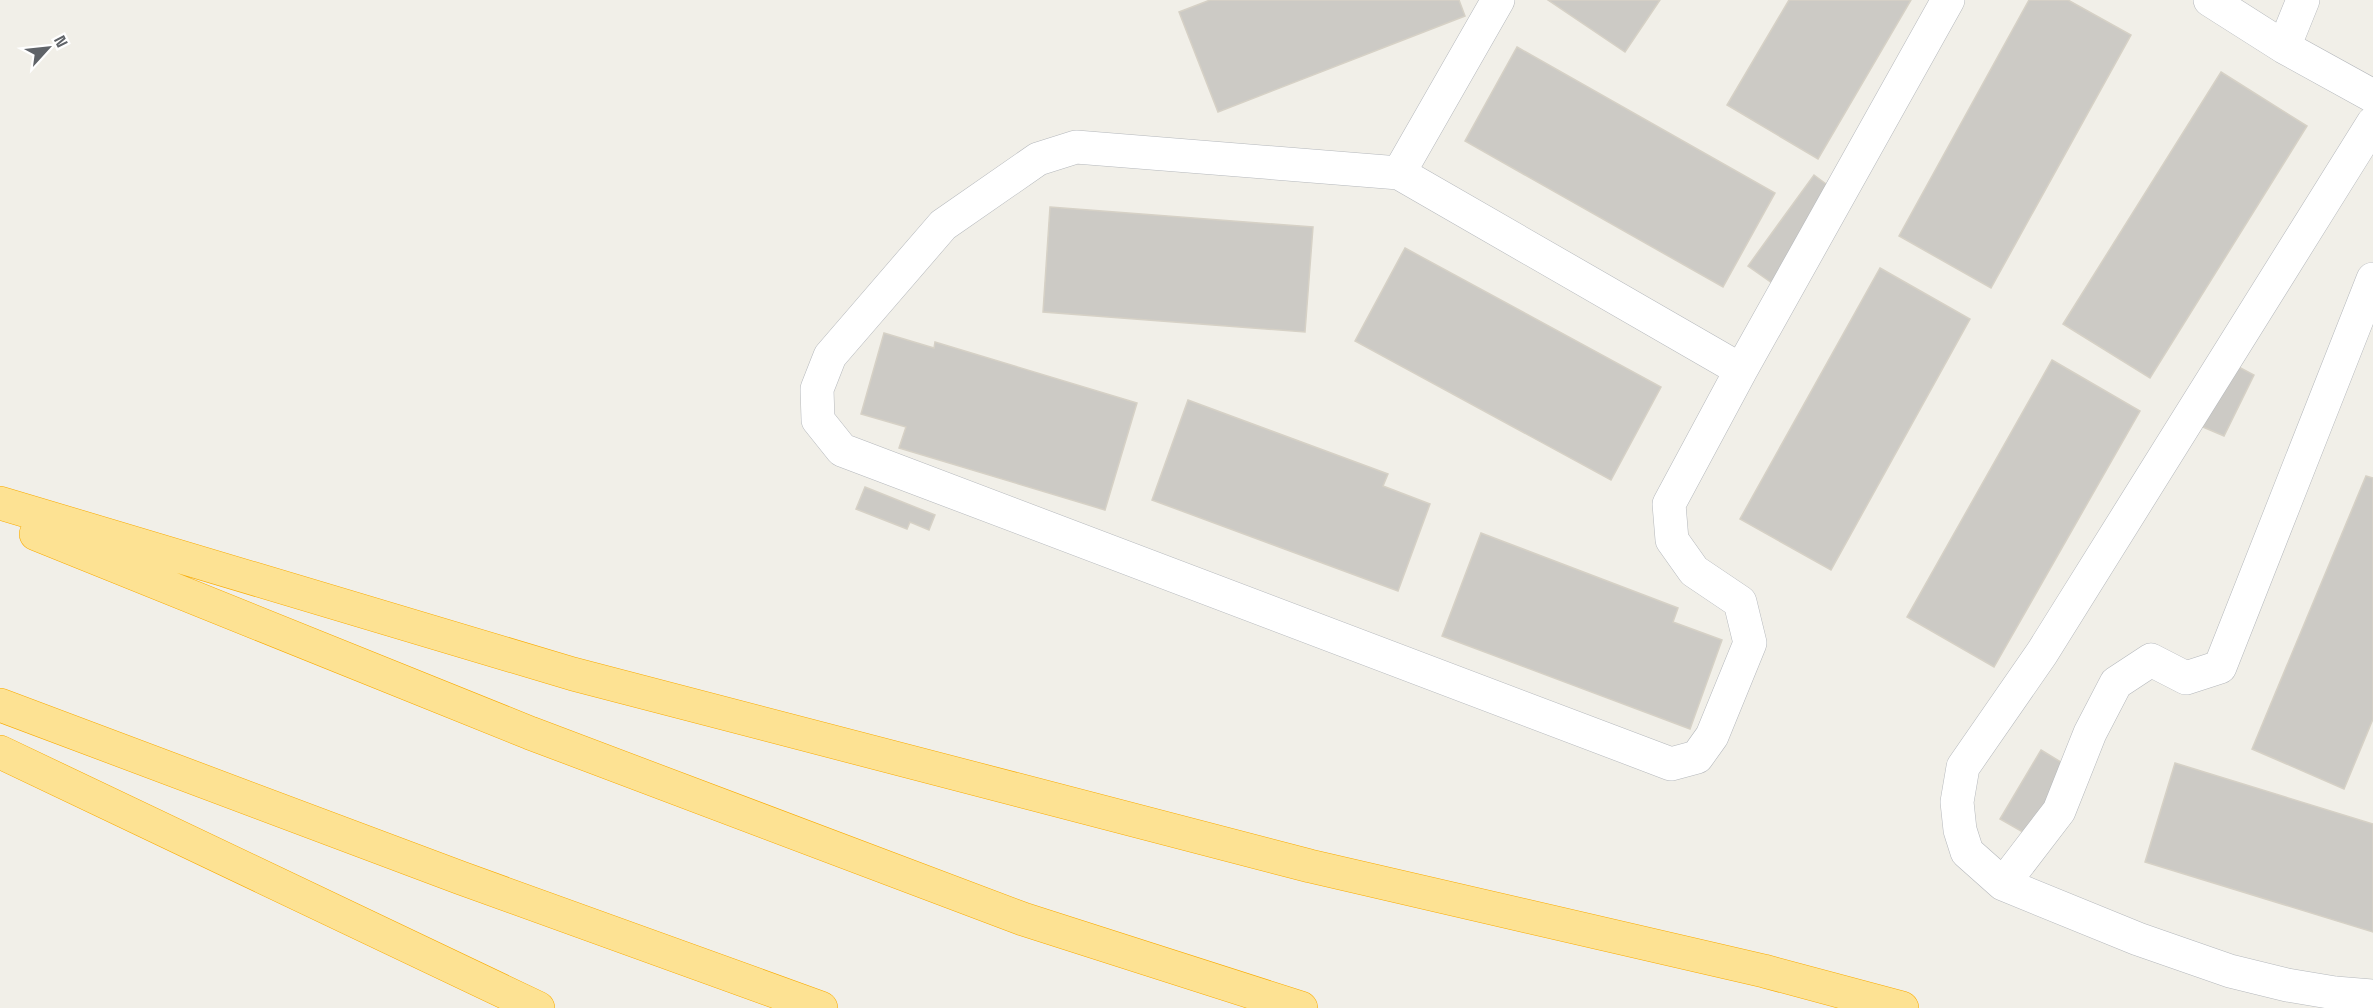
<svg xmlns="http://www.w3.org/2000/svg" width="2373" height="1008" viewBox="0 0 2373 1008" font-family="'Space Grotesk',sans-serif">
<style>
.building{fill:#cccac5;stroke:#d6d1c6;stroke-width:1.5}
.lines{fill:none;stroke-linecap:round;stroke-linejoin:round}
.minor-casing{stroke:#b5b8bc;stroke-width:34}
.highway-casing{stroke:#f9ab00;stroke-width:34}
.minor{stroke:#fff;stroke-width:33}
.highway{stroke:#fde293;stroke-width:33}
</style>
<rect width="100%" height="100%" fill="#f1efe8"/>
<path class="building" d="M1210,0h249l6,16 -247,96 -39,-100z
M1548,0h112l-35,52z
M1789,0h122l-93,159 -91,-54z
M2029,0h39l63,35 -140,253 -92,-52z
M1517,47l258,146 -52,94 -258,-146z
M2221,72l86,54 -157,252 -87,-54z
M1814,175l24,18 -66,90 -24,-17z
M1050,207l263,20 -8,105 -262,-20z
M1405,248l256,139 -50,93 -256,-139z
M1880,268l90,51 -139,251 -91,-51z
M884,333l50,15 1,-6 202,61 -32,107 -206,-62 7,-21 -45,-13z
M2052,360l88,51 -146,256 -87,-50z
M2233,364l21,11 -30,61 -21,-9z
M1188,400l200,74 -5,12 47,18 -32,87 -246,-91z
M2366,476l7,2v241l-29,70 -92,-40z
M865,487l70,28 -6,15 -19,-8 -3,7 -51,-20z
M1481,533l197,75 -5,14 49,18 -32,89 -248,-93z
M2041,750l28,17 -41,68 -28,-16z
M2175,763l198,61v108l-228,-70z"/>
<g class="lines">
<defs>
<path id="minor" d="M2210,0l74,47 89,49
M2284,47l19,-47
M2373,123l-331,530 -79,114 -6,35 3,28 7,22 36,32 135,55 92,32 57,14 48,8 38,3
M1076,147l323,26 342,197 -72,134 3,36 22,31 46,31 10,41 -38,93 -15,21 -26,7 -829,-314 -24,-30 -1,-31 13,-33 113,-131 95,-66z
M1399,173l99,-173
M1741,370l207,-370
M2003,884l56,-73 31,-78 26,-50 35,-23 35,18 34,-11 153,-388"/>
<path id="highway" d="M0,503l573,171 737,192 454,105 138,37
M36,534l494,199 493,186 278,89
M0,705l461,173 360,130
M0,752l538,256"/>
</defs>
<use href="#minor" class="minor-casing"/>
<use href="#highway" class="highway-casing"/>
<use href="#minor" class="minor"/>
<use href="#highway" class="highway"/>
</g>
<g transform="translate(48 48) rotate(63)" stroke="#ffffff" stroke-width="4.5" paint-order="stroke">
<path d="M0-4.5L10 22L0 15L-10 22Z" fill="#5f6368"/>
<text y="-9" font-size="16" font-weight="bold" text-anchor="middle" fill="#5f6368">N</text>
</g>
</svg>
